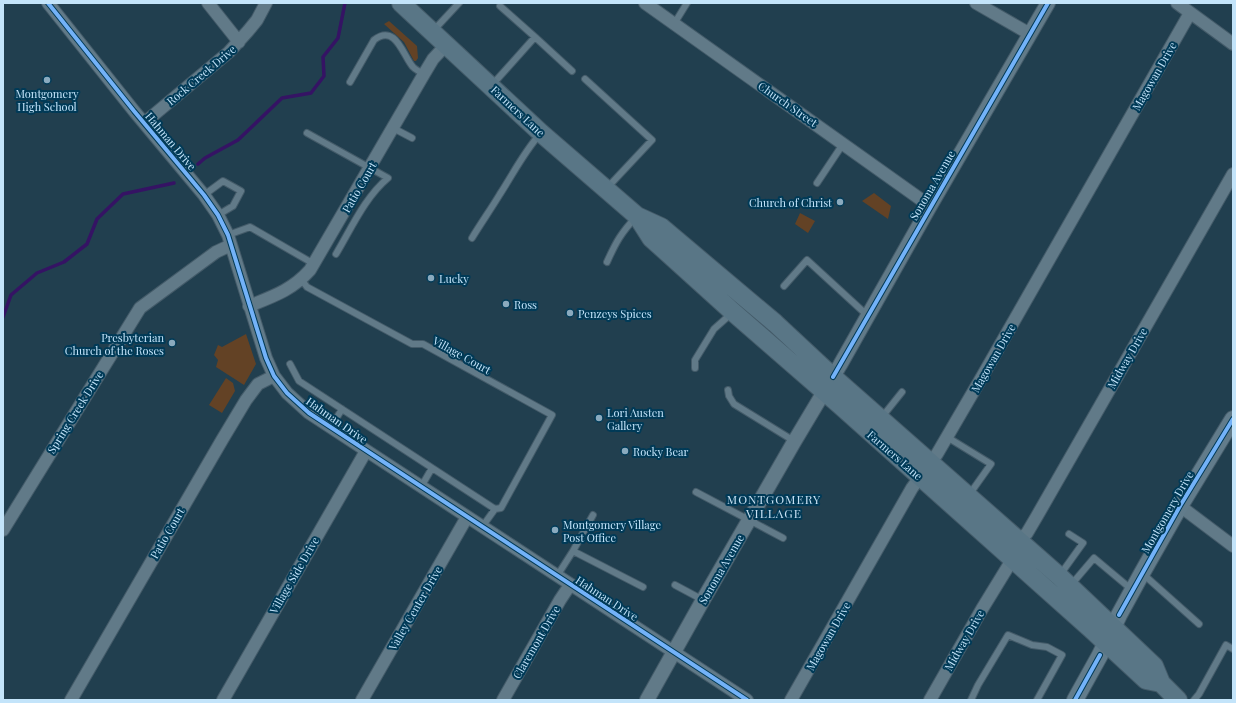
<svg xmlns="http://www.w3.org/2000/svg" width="1236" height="703" viewBox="0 0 1236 703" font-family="'Playfair Display',serif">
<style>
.green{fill:#634225}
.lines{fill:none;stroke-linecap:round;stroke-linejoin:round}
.stream{stroke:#351364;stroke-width:3.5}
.service-casing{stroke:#445b69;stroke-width:8}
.minor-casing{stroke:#445b69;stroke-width:14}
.tertiary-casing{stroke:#445b69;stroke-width:16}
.secondary-casing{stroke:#445b69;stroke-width:18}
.primary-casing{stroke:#445b69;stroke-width:20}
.service{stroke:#617a88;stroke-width:6}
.minor{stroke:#617a88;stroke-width:12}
.tertiary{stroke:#617a88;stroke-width:14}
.secondary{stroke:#627c8b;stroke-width:16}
.primary{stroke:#597686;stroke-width:18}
.cycleway-casing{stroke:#003a57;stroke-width:6}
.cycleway{stroke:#73b2f8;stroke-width:4}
.poi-dot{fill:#8aaabe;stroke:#003a57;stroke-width:1.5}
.labels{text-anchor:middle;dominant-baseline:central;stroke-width:4;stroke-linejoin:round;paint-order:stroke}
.street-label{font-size:11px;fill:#c3e4fa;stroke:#003a57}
.poi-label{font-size:11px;fill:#c3e4fa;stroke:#003a57;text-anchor:start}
.neighbourhood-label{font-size:12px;letter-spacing:1px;fill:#c8e2f4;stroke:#003a57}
</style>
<rect width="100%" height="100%" fill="#213f4f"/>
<path class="green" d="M389,21l28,25 1,12 -2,3h-2l-10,-19 -20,-18z
M874,193l17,13 -3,13 -26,-18z
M800,213l15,8 -7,12 -13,-9z
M246,334l10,30 -12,21 -28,-18 2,-7 -4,-5 4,-10 4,2z
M226,378l7,5 2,8 -13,22 -13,-8z"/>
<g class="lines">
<path class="stream" d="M198,164l7,-6 33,-18 44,-42 29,-5 13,-17 -1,-19 15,-19 7,-35
M3,317l8,-22 26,-22 27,-11 23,-18 10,-25 26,-25 51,-11"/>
<defs>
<path id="service" d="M500,6l35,31
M674,24l13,-21
M433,31l26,-28
M585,79l67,61 -45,48
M350,82l24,-42c22,-17 29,16 39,27 3,3 7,5 11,7
M492,85l43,-48 37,34
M393,128l19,10
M307,133l81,45c-23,19 -37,51 -52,76
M817,183l26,-39
M204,195l19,-14 18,10 -8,15 -15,9
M228,235l22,-8 64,37
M472,238c9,-15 19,-29 28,-44 13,-20 24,-42 40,-60
M607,262c9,-20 14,-29 29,-45
M301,279l6,8 105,57h11l129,71 -51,93 -6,1 -13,18
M784,286l23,-26 61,56
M290,364l9,17 196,128
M695,368v-8l19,-31 18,-16
M728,390l1,6 5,8 60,37
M882,417l20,-25
M331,427l11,-18
M947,437l44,27 -22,31
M421,487l11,-19
M696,492l87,46
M573,551l20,-36
M1143,574l56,50
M1060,575l23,-32 -14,-9
M557,576l16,-25 70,36
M675,585l28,15
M1071,585l23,-27 37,31
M971,700l7,-15 30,-50 24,10 15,2 15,8 -25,45
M1194,700l5,-6 27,-49 7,4"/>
<path id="minor" d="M48,3l86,108 70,84 14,20 10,20 38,123 8,18 13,17 22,20 438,287
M208,3l31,39
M645,3l285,203
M976,3l54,31
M1177,3l56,41
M144,123l85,-71 19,-21 9,-11 9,-17
M249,306c25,-10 43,-16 61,-36l114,-196 9,-15 13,-14
M1180,506l53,40
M3,530l137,-222 76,-56 15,-7
M1019,541l8,-8 10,-17 196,-342
M71,700l151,-260 24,-40 12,-16 16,-8
M223,700l143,-249
M362,700l105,-183
M503,700l57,-100 10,-15
M791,700l121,-212 25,-34 42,-72 211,-369
M930,700l52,-91 30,-49"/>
<path id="tertiary" d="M647,700l56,-100 91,-158 46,-77 90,-159 118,-203"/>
<path id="secondary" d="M1075,700l25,-45 19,-40 23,-42 38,-67 53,-87"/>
<path id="primary" d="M401,3l140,130 96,83 24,11 114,96 58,54 226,199 95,90 7,17 17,17
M637,216l14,22 82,74 108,94 250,223 55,51 15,3"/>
</defs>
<use href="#service" class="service-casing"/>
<use href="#minor" class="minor-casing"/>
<use href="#tertiary" class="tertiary-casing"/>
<use href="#secondary" class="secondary-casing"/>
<use href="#primary" class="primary-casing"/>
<use href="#service" class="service"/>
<use href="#minor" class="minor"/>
<use href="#tertiary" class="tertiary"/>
<use href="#secondary" class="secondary"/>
<use href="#primary" class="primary"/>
<defs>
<path id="cycleway" d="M48,3l86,108 70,84 14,20 10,20 38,123 8,18 13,17 22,20 438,287
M833,377l215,-374
M1119,615l61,-109 53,-87
M1075,700l25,-45"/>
</defs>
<use href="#cycleway" class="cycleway-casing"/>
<use href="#cycleway" class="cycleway"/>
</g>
<g class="poi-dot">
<circle cx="47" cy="80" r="4"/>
<circle cx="840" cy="202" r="4"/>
<circle cx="431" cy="278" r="4"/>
<circle cx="506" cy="304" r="4"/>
<circle cx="570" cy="313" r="4"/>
<circle cx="172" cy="343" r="4"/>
<circle cx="599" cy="418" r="4"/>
<circle cx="625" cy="451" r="4"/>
<circle cx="555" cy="530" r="4"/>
</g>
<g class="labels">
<g class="street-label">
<text transform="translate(201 75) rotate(-40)">Rock Creek Drive</text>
<text transform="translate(1154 76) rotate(-60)">Magowan Drive</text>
<text transform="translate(788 104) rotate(35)">Church Street</text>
<text transform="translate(518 111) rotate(43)">Farmers Lane</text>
<text transform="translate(171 141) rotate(50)">Hahman Drive</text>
<text transform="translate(932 185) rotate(-60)">Sonoma Avenue</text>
<text transform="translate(359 187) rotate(-60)">Patio Court</text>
<text transform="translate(462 355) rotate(29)">Village Court</text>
<text transform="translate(993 358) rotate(-60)">Magowan Drive</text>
<text transform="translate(1127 358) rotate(-60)">Midway Drive</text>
<text transform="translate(75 412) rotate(-58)">Spring Creek Drive</text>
<text transform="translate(337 420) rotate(35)">Hahman Drive</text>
<text transform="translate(895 455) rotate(41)">Farmers Lane</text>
<text transform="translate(1167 512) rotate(-60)">Montgomery Drive</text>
<text transform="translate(167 533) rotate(-60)">Patio Court</text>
<text transform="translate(721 569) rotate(-60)">Sonoma Avenue</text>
<text transform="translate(294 575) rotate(-60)">Village Side Drive</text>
<text transform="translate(607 598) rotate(33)">Hahman Drive</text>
<text transform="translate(415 608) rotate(-60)">Valley Center Drive</text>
<text transform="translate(828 636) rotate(-60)">Magowan Drive</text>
<text transform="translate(964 640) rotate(-60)">Midway Drive</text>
<text transform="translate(536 642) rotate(-60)">Claremont Drive</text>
</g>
<g class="poi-label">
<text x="47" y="93" text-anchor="middle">Montgomery<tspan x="47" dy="13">High School</tspan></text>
<text x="832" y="202" text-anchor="end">Church of Christ</text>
<text x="439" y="278">Lucky</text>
<text x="514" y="304">Ross</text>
<text x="578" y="313">Penzeys Spices</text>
<text x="164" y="337" text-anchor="end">Presbyterian<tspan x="164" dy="13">Church of the Roses</tspan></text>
<text x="607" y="412">Lori Austen<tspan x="607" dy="13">Gallery</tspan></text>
<text x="633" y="451">Rocky Bear</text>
<text x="563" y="524">Montgomery Village<tspan x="563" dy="13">Post Office</tspan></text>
</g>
<g class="neighbourhood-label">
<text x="774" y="499">MONTGOMERY<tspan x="774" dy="14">VILLAGE</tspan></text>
</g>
</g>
<rect width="1236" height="703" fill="none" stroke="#c3e4fa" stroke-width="8"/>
</svg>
